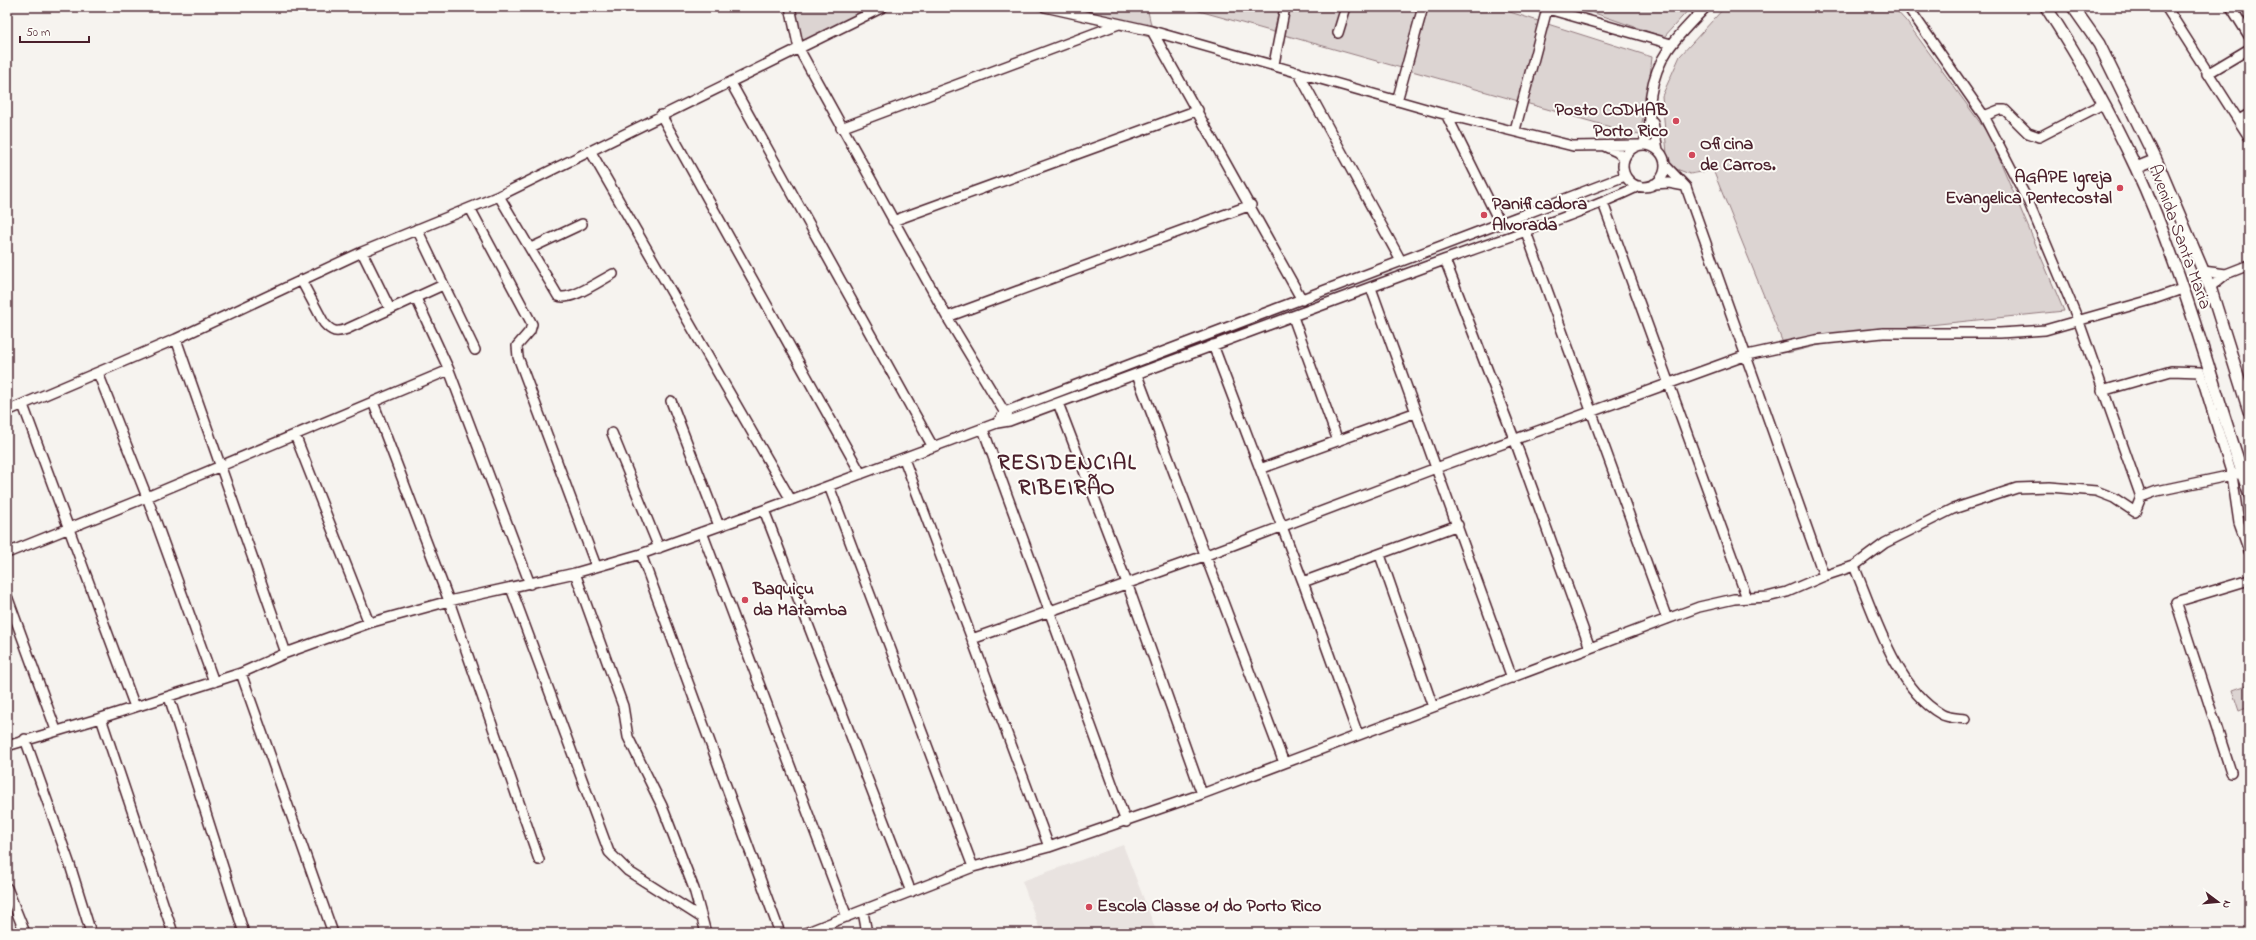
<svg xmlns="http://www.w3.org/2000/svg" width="2256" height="940" viewBox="0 0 2256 940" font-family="'Indie Flower',sans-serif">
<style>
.built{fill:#e9e3e0}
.park{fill:#dcd4d2;stroke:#937a7e}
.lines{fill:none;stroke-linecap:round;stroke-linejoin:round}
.minor-casing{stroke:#4a1f2b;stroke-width:12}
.major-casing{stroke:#4a1f2b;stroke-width:14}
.minor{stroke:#fdfcf7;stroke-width:9}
.major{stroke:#fdfcf7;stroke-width:11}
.poi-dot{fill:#d1495b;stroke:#fdfcf7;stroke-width:1.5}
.labels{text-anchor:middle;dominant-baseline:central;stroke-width:4;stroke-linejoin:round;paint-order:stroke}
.poi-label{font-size:18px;font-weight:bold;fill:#4a1f2b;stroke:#fdfcf7;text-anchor:start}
.street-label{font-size:18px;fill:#4a1f2b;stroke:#fdfcf7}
.district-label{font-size:22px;font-weight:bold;letter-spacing:1px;fill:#4a1f2b;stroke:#fdfcf7}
</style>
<rect width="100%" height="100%" fill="#f6f3ef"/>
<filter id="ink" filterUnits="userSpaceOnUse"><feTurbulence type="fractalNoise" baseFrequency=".025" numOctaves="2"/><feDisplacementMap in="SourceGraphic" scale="8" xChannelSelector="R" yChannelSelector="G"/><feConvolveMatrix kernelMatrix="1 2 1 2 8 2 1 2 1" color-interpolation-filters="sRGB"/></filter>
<g filter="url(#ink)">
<path class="built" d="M1123,845l34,88h-116l-19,-52z"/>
<path class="park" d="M791,7h104l-96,42z
M1026,7h121l7,31z
M1185,7h309l158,50 -4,40 -9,38z
M1577,7h114l-27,30z
M1725,7h168l13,14 83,114 75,176 -183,19 -94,23 -74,-183 -23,4 -22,-8 -6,-70 18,-40z
M2249,684v23l-10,4 -7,-21z"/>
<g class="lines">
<defs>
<path id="minor" d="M790,7l9,42 148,268 61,101
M1045,7l107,24 288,82 133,33 65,-1
M1541,7l130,37
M1908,7l76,109 45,87 50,119 62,175 16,-6 85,-18
M2166,7l83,130
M2231,7l18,29
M1152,31l150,269
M1338,33l8,-26
M1274,64l11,-57
M1298,72l103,189
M2207,74l42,-25
M731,83l202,364
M1397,101l26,-94
M1446,114l54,109
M661,115l200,359
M1984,116l15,-6h6l23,23 11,4 64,-33
M2239,120l10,-6
M1653,122l5,28
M841,128l278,-104
M1515,130l32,-121
M1642,145c12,-16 6,-33 9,-51 6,-40 28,-59 55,-87
M1623 166a21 21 0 1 1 42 0a21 21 0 1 1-42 0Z
M1604,146l13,6 7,6
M591,152l200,348
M1665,165l21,22 138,389
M1654,184l15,-1 16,3
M499,196l59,100c12,6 43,-16 55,-22
M1603,203l144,395
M470,208l62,116 -2,7 -13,15 1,11 78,209
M893,221l305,-111
M417,229l58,121
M1526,232l141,387
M531,248l51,-24
M362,252l28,57
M1445,260l70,181 75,207
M2203,271l23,3
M301,280l23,43c8,9 12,10 23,6l96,-44
M2210,287l16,-13 23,-9
M1371,288l141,390
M416,298l33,72
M947,317l304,-112
M1293,317l45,124
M176,339l110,314
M1213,345l90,237 55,153
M98,373l49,124 67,185
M1137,375l147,388
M2102,391l69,-20 29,1 32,103 7,48 10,28
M671,401l48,125
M373,402l76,199 90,259
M1058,403l69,180 75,211
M23,405l112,302
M7,411l169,-72 186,-87 137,-56 384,-189
M997,423l8,-11 620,-236
M983,429l143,393
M612,433l47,115
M295,435l74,188
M904,459l68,180
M1260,469l154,-56
M829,486l144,381
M764,510l147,382
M702,532l145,385
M7,553l140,-56 302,-127 81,214
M641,554l139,379
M1380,555l53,152
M1854,566c19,45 42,123 87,148 6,4 17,4 24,5
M575,573l48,133 5,31 34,69 32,83 12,44
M1303,582l155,-57
M511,588l98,264 19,19 74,47
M7,596l49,134
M241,673l92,260
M169,697l75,236
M101,718l72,215
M25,739l45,126 21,68
M7,746l94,-28 140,-45 45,-20 83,-30 80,-22 126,-28 66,-19 123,-44 233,-87 12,-2c145,-53 290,-108 435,-161 65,-24 132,-44 195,-74
M2231,772l-55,-170 73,-22
M1049,847l-77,-208 232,-83 232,-88 311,-113 68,-15 68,-7h117l45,-3 106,-30 31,-11
M7,888l18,45
M863,912l4,21
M805,933l168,-66 76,-20 153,-53 497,-187 35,-8 33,-2 20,-5 37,-16 30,-10 31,-23 68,-34 64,-21 33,-1 46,4 18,7 21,14 6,-15"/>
<path id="major" d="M2046,7c33,51 64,105 90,161 48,104 76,217 113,325
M2073,7l26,37 57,116 54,127 39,124
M2136,168l20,-8"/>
</defs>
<use href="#minor" class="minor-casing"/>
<use href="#major" class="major-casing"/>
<use href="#minor" class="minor"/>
<use href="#major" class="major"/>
</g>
</g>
<g class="poi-dot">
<circle cx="1676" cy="121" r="4"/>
<circle cx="1692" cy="155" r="4"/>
<circle cx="2120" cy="188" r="4"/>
<circle cx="1484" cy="215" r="4"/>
<circle cx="745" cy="600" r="4"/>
<circle cx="1089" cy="907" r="4"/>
</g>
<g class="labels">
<g class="poi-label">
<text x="1668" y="111" text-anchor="end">Posto CODHAB<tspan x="1668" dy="21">Porto Rico</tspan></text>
<text x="1700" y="145">Oficina<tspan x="1700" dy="21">de Carros.</tspan></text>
<text x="2112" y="178" text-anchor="end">AGAPE Igreja<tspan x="2112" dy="21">Evangelica Pentecostal</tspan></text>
<text x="1492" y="205">Panificadora<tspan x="1492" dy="21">Alvorada</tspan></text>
<text x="753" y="590">Baquiçu<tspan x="753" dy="21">da Matamba</tspan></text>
<text x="1097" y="907">Escola Classe 01 do Porto Rico</text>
</g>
<g class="street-label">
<text transform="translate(2179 237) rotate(70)">Avenida Santa Maria</text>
</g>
<g class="district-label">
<text x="1067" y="464">RESIDENCIAL<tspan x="1067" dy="25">RIBEIRÃO</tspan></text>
</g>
</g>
<rect width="2256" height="940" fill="none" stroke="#fdfcf7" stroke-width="24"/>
<rect x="12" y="12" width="2232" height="916" fill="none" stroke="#4a1f2b" stroke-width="1.5" filter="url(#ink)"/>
<g transform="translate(2218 902) rotate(106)" stroke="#fdfcf7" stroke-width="3" paint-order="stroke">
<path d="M0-3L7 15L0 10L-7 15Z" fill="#4a1f2b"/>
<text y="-6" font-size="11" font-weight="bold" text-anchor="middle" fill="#4a1f2b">N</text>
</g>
<path d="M20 36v6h69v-6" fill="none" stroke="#4a1f2b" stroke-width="2"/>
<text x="26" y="36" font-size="12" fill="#4a1f2b" stroke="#fdfcf7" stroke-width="3" paint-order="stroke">50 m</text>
</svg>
